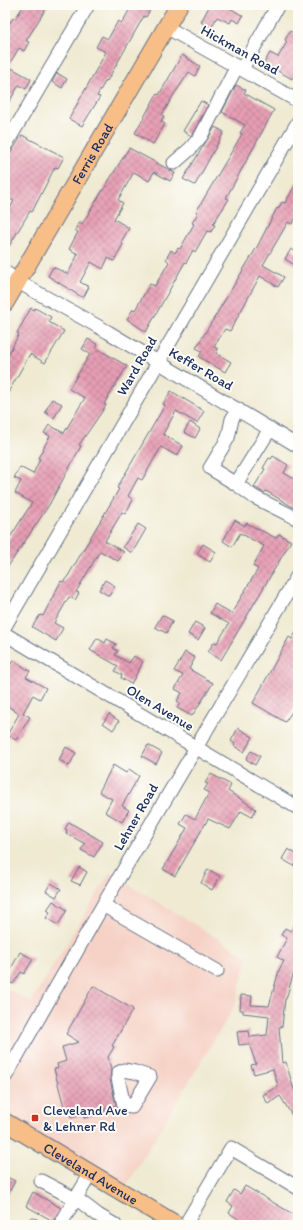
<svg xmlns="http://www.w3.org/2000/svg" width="303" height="1230" viewBox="0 0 303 1230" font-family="Itim,sans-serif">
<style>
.built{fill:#f6d1c5}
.building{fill:url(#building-cross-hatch)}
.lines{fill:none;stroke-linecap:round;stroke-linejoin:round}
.minor-casing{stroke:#657086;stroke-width:15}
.major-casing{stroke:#657086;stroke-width:19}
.minor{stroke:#fff;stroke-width:13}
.major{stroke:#f7be88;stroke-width:17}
.poi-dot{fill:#c8321e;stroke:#fdfcf7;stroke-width:1.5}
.labels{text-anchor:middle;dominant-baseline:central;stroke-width:4;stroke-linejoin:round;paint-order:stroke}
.street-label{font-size:14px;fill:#1b2f5e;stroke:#fdfcf7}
.poi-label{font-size:14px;fill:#1b2f5e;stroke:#fdfcf7;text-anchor:start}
</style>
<defs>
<pattern id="building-cross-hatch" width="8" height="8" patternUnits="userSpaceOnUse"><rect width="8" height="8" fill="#e79eb4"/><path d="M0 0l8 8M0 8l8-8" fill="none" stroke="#ba8196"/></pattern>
</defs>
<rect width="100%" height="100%" fill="#fdfcf7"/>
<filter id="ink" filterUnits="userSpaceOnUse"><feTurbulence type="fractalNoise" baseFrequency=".025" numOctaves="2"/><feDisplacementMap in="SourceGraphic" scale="8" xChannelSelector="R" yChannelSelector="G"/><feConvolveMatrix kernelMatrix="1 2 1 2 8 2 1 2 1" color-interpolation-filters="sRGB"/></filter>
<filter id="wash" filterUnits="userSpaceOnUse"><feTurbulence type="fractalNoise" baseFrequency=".012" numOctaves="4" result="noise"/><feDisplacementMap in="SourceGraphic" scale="16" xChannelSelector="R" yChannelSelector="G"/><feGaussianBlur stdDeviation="0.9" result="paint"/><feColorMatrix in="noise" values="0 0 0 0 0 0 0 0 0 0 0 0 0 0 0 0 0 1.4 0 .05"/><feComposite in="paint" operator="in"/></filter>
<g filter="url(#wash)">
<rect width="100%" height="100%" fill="#efead1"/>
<path class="built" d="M110,873l138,84 -13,48 -113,188 -117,-58v-147l26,14z"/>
<g id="blocks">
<path class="building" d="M24,5h24l-22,36 3,1 -5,9 -5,-3 -11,18 23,13 -5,10 -7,-4 -14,24v-78l8,-13 2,1z
M132,5h21l-7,12 -2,-1 -37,65 -1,-1 -9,16 3,1 -18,29 -13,-7 37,-67 -10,-5 6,-11 6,3 10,-18 4,2z
M210,5h21l-1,3 13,8 -4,7 -7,-4 -2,4 -13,-6 -6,11 -10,-6z
M290,31l8,5v32l-6,11 -28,-16 6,-10 8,4 9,-15 -2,-2z
M182,55l18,11 -5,10 -6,-4 -16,24 -11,19 2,1 -3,5 4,3 -12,20 -18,-11 22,-39 2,1z
M57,73l10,6 -5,9 -10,-6z
M236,85l10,5 -2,3 30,17 -48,88 3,1 -16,25 2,1 -4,7 -4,-1 -12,21 -2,-2 -7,13 -1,-1 -39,70 -19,-13 6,-10 2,1 15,-26 5,2 14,-24 -3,-3 5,-9 4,3 3,-5 2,1 14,-25 -2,-1 6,-10 -2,-1 46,-78 -2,-1 5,-8 -23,-13z
M201,101l7,4 -17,31 -8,-5z
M215,127l9,5 -29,53 -12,-6z
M22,135l42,22 -6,11 -3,-1 -23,45 -2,-1 -25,42v-36l9,-16 -6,-3 2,-5 -5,-3v-28z
M129,148l46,25 -5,8 -16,-9 -5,9 -15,-9 -16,28 5,3 -9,16 15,9 -8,14 2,2 -9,17 -6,-3 -5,11 -12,-7 -11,20 9,5 -6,11 -35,-22 5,-9 15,7 10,-20 -9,-5 9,-17 -3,-2 4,-8 3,2z
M298,180v34l-6,10 -4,-2 -25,43 21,12 -6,10 -18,-11 -30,55 -5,-2 -11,18 4,2 -2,4 15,9 -6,10 -26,-15 3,-6 -6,-3 61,-101 20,-39 1,1 4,-7 3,1z
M291,249l7,4v14l-13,-8z
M31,308l3,2 1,-2 16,9 -2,5 15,9 -19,32 -15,-9 -25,44v-37l14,-27 -2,-1z
M88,339l10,6 -2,3 31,18 -23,38 2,1 -5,8 -22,32 2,1 -32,59 -44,66v-26l27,-42 -17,-10 6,-12 -7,-3 6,-11 13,7 7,-15 -2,-1 12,-22 -6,-3 5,-8 15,8 16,-27 5,-8 -16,-9 21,-35 -8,-5z
M171,391l33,20 -7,12 -21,-12 -13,23 20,12 -6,10 -16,-9 -19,33 -4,-2 -10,18 5,4 -8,14 -3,-2 -17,29 19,11 -6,9 -18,-10 -24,41 3,1 -4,7 -6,-3 -15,26 9,5 -7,13 -24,-14 8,-12 3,1 18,-35 2,1 5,-6 44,-75 7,-12 -2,-1 48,-83 -2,-1z
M52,399l10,5 -8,14 -9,-6z
M190,422l10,7 -5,9 -11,-6z
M273,456l15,9 -4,8 14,8v29l-32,-19 -2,2 -10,-6 11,-18 -2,-1 6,-10 2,1z
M235,520l10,6 1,-3 30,15 3,-4 12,7 -70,119 -13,-8 6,-10 3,1 12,-19 -19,-11 5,-9 16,10 27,-45 -5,-3 11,-20 -24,-13 -8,14 -9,-6z
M138,524l8,5 -14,24 -9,-6z
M203,544l13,8 -6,10 -13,-8z
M105,580l10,6 -6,10 -10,-6z
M162,615l11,6 -7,12 -11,-6z
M195,622l10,6 -7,12 -10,-6z
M298,629v74l-13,19 -32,-19 36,-66 3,2z
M97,638l8,5 2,-4 9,5 -3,4 5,3 -3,4 14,8 5,-7 9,6 -12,22 -10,-6 1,-3 -7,-4 3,-5 -28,-16z
M185,652l10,6 -6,11 24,14 -21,33 -15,-8 3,-5 -3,-2 5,-8 -7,-4 8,-14 -9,-4z
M13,660l17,11 -4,6 20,11 -6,11 -7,-4 -10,18 7,4 -14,23 -9,-5 12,-21 -14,-10v-29z
M109,714l10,7 -6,9 -10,-7z
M238,728l15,9 -9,15 -10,-6 1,-2 -4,-3z
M148,745l14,8 -6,11 -14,-8z
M66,747l10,6 -7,13 -10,-6z
M251,751l9,5 -5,9 -9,-6z
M113,765l13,8 3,-4 10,7 -17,30 7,4 -7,12 -17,-10 7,-13 -13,-7z
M211,774l20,11 -3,6 28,18 -4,8 -11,-6 -11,18 -22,-10 -33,57 -12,-7 24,-41 -7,-4 6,-10 9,5 14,-26 -5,-3 4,-6 -3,-1z
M69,822l34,20 -9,15 -13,-7 4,-6 -19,-11 1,-3 -2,-1z
M288,849l10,6v5l-4,6 -12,-7z
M79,867l8,5 -7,13 -9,-4z
M208,869l12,7 -8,14 -11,-7z
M51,883l10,6 -5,8 -10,-6z
M53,901l14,9 -9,15 -12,-7 4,-6 -3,-2z
M298,920v45l-5,10 -7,24h-1l-3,28h-3l3,36 4,-1 7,25 5,8v30l-18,-29 -12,8 -5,-9 15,-9 -5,-17 -19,5 -3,-9 5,-1 -7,-20 -10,1 -2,-13 12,-1 1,6 17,-2 2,-19 -26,-3v-3h-3l1,-15 11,1 -1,9 18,1 10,-36 5,-9 -7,-4 10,-19 -6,-3 4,-7 6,3z
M20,952l13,7 -9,15 -3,-2 -8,12 -8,-4z
M93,986l40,23 -21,37 2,1 -6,10 3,12 -1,11 6,25 -12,4 1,3 -21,6 -1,-4 -12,4 -1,-5 -4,1 -12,-45 4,-1 -1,-4 9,-3 -4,-14 17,-5 -13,-8z
M5,1176l10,5 -10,19z
M245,1186l53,31v8h-50l-19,-12 4,-7 -6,-4 7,-12 6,4z
M33,1192l28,16 -8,13 -27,-15z"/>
</g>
</g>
<g filter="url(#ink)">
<use href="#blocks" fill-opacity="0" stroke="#657086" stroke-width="1"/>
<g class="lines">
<defs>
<path id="minor" d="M166,27l132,74
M242,69l36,-64
M5,146l83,-141
M174,163l16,-14 11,-13 36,-70
M5,272l15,11 88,49 190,114
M270,429l-34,55 18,13 44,22
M236,484l-26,-16 18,-30 4,-19 6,-10
M5,626l293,-504
M5,634l293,174
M103,905l114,66
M124,1070l11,2 15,5 -18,30 -8,-1 -6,-28v-5z
M5,1077l98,-172 195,-330
M41,1181l40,21 17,13 17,10
M32,1225h1
M60,1225l31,-52
M185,1225l46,-77 67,40"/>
<g id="major">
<path id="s1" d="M5,303l174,-298"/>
<path id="s2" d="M5,1122l172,103"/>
</g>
</defs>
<use href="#minor" class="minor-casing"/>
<use href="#major" class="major-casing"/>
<use href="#minor" class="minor"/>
<use href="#major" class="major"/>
</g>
</g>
<rect class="poi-dot" x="31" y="1114" width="8" height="8" rx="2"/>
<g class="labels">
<g class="street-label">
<text transform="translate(240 50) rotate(29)">Hickman Road</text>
<text stroke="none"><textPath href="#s1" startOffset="173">Ferris Road</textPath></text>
<text transform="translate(137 366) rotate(-60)">Ward Road</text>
<text transform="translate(201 369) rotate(30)">Keffer Road</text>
<text transform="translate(160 708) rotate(31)">Olen Avenue</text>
<text transform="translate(136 817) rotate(-60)">Lehner Road</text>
<text stroke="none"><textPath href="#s2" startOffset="100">Cleveland Avenue</textPath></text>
</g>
<g class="poi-label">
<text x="43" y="1110">Cleveland Ave<tspan x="43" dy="16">&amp; Lehner Rd</tspan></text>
</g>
</g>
<rect width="303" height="1230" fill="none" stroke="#fdfcf7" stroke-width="20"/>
</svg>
